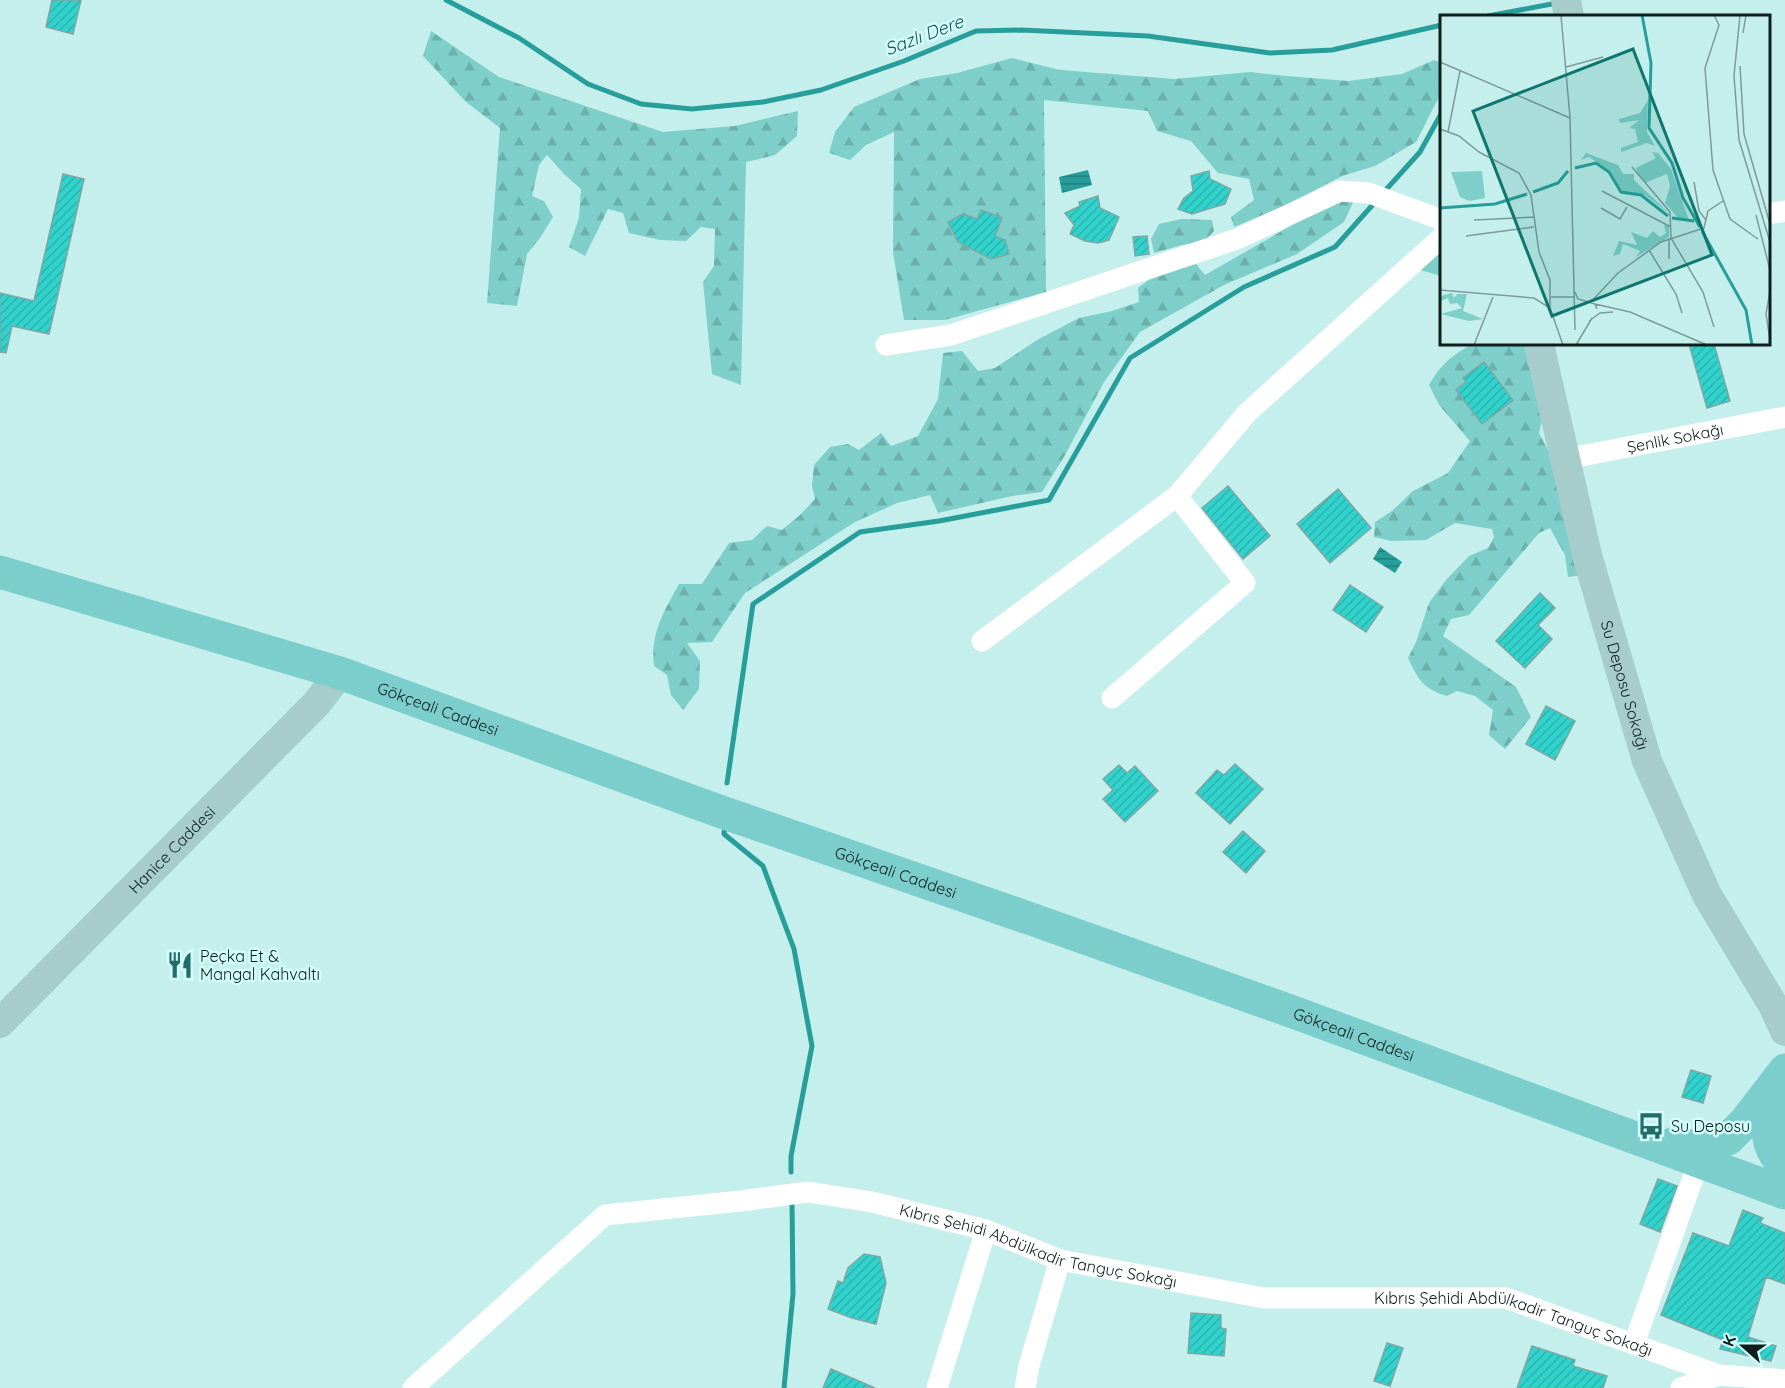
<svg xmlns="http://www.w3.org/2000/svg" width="1785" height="1388" viewBox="0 0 1785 1388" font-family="Quicksand,sans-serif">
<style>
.forest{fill:url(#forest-firs)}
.water{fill:url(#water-rules)}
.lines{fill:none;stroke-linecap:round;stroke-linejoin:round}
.stream{stroke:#279e9a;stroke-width:5}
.building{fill:url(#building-hatch);stroke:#7fa7a4;stroke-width:1.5}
.street{stroke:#fff;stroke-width:21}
.secondary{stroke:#a6cccb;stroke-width:30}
.primary{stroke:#7ccecc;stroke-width:33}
.labels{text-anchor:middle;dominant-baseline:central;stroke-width:5;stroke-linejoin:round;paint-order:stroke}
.street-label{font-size:16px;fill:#0e1e1d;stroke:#d2fdfa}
.poi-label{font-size:16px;fill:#0e1e1d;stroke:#d2fdfa;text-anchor:start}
.water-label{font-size:18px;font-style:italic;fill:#165553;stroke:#d2fdfa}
.inset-river{fill:none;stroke:#279e9a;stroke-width:3}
.inset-road{fill:none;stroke:#7c9b9a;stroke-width:1.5}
.view{fill:#0f766e;fill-opacity:0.15;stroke:#0f766e;stroke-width:3}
.inset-edge{fill:none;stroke:#0e1e1d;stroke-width:3}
</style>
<defs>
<pattern id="forest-firs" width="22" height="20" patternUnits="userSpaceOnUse" patternTransform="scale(1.5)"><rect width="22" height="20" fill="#7ecec9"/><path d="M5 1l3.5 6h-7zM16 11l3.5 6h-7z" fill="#6cb0ac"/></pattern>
<pattern id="water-rules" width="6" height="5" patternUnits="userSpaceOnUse" patternTransform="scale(1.5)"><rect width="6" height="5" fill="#279e9a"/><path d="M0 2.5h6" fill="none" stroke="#20807d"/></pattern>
<pattern id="building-hatch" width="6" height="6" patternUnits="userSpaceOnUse" patternTransform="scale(1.5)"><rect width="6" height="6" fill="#32d2cc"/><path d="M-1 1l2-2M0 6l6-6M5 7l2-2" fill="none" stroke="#2bb4af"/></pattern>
</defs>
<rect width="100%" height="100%" fill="#c5efed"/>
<path class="forest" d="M431,31l68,46 164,55 72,-6 63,-15 -1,25 -22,19 -29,7 -5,223 -29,-11 -9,-92 11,-16 1,-37 -14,-2 -15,14 -26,-1 -31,-7 -6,-20 -15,-4 -23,47 -16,-9 10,-29 2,-29 -16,-14 -18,-20 -8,10 -7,31 12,5 9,16 -13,21 -13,16 -10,52 -30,-3 13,-175 -34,-26 -43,-46z
M1012,58l48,12 115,9 75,-7 37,4 61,5 54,-7 32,-14 7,3v30l-25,49 -41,24 -33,10 -56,29 -52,22 -3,-10 23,-17 -5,-21 -31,-6 -27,-32 -34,-10 -9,-20 -104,-11 2,192 -101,28h-41l-11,-68 1,-120 -28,13 -16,15 -21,-7 6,-21 19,-25 66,-28 37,-6z
M1355,198l-11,24 -47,32 -73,31 -84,47 -36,50 -40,75 -22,35 -30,4 -74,17 -8,-18 -33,8 -42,19 -110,71 -33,49 -25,1 13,18 -1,28 -16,21 -12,-15 -4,-20 -13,-9c-4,-32 10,-55 25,-82h23l27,-41 23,-3 15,-14 15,4 19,-16 14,-15 -3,-13 2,-21 16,-18 18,-3 11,6 22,-17 10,13 27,-10 20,-37 5,-46 19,-2 16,20 17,-3 42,-28 42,-22 33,-7 27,-9 -1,-14 20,-15 38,-9 9,11 131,-75z
M1182,219l30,1 2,11 -9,10 -23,4 -28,8 -3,-14 8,-15z
M1441,238v38l-24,-7z
M1473,344h59l14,60 -7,29 13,25 31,117 -15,2 -3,-22 -15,-27 -11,5 -70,82 -18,4 -8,17 73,51 15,30 -26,32 -16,-14 4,-25 -18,-14 -18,-5 -10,5c-24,-7 -29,-17 -39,-38l8,-16 13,-39 17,-23 23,-24 19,-8 6,-11 -2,-8 -37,-6 -29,17 -35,1 -17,-4 1,-15 17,-11 21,-20 35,-18 22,-32 -31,-36 -10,-20c12,-21 23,-30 44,-41z"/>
<path class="water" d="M1088,170l4,15 -30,8 -3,-16z
M1380,547l22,15 -7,11 -22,-14z"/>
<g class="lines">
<path class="stream" d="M446,0l73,38 69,46 53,20 51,5 71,-7 58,-12 83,-29 72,-30 46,-1 126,6 122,17 62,-3 110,-25
M1488,16l69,-13
M1383,193l37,-41 22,-40
M727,783l26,-179 107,-72 79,-11 110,-21 81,-142 114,-71 91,-40 42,-47
M725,826l-1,8 39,32 31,83 18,97 -21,110v16
M784,1388l9,-94 -1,-93"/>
</g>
<path class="building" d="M52,0h29l-8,34 -27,-7z
M1209,171l1,8 21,10 -6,15 -33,10 -14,-5 6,-11 9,-7 -2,-15z
M63,174l21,5 -35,155 -37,-8 -6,27 -6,-1v-59l34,8z
M1098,196l2,12 19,9 -10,23 -11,3 -13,-2 -15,-7 4,-9 -9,-12 15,-7 -1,-4z
M981,210l21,8 -7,18 10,4 4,14 -18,5 -33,-17 -10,-20 15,-8 14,5z
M1147,236l2,18 -14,2 -2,-19z
M1689,344h25l16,57 -23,7z
M1484,362l29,38 -31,24 -26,-34 10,-8 -3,-4z
M1228,486l42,50 -27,23 -41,-51z
M1338,489l33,39 -41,35 -33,-39z
M1350,585l33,22 -17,25 -33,-22z
M1540,593l15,15 -17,17 14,14 -27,29 -29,-27z
M1546,706l29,15 -20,39 -29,-16z
M1235,764l28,25 -33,35 -34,-31 21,-23 7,5z
M1119,765l8,8 8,-7 23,25 -33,31 -22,-23 10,-9 -10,-11z
M1243,831l22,20 -19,22 -23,-21z
M1691,1070l20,6 -8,27 -21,-6z
M1658,1179l19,7 -17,46 -20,-8z
M1743,1210l20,8 -3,5 25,10v51l-19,-7 -18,60 28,9 -5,15 -51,-12 3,-9 -62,-25 32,-82 36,13z
M864,1254l16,3 6,26 -10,41 -24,-6 -24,-9 10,-28 5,2 5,-15z
M1191,1313l30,2v13l5,1 -2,27 -36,-3z
M1387,1343l16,5 -13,38 -16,-5z
M1532,1346l43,14 -2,6 34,10 -4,12h-86z
M831,1369l44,19h-52z"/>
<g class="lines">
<g class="street">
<path d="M1768,214l17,-3"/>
<path d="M886,345l65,-10 286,-96 103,-48 29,2 73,27"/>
<path id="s1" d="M1565,459l220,-42"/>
<path d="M982,641l195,-145 70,-83 195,-176"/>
<path d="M1112,698l133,-115 -68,-87"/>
<path d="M1634,1344l65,-183"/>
<path id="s2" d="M413,1388l192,-173 136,-14 67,-9 64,10 114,28 74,30 204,38h242l213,77"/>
<path d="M937,1388l49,-158"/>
<path d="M1025,1388l4,-22 31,-106"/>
<path d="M1681,1388l38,-13 66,5"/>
</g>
<g class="secondary">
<path d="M1566,0l3,16"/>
<path id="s3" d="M1539,344l48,211 60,206 60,134 66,110 12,26"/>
<path id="s4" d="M0,1023l317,-320 23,-30"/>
</g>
<g class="primary">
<path id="s5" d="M0,572l340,101 376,137 318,110 259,92 492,181"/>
<path d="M1783,1087c-15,31 -24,53 2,80"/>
<path d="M1672,1144l33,3 23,-8 17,-17 40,-52"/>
</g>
</g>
<defs>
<symbol id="restaurant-bare" viewBox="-9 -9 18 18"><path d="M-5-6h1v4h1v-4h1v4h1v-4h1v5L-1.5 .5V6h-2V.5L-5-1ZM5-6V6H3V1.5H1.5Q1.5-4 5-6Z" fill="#226d6a" stroke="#d2fdfa" stroke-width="2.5" paint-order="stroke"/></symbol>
<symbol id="bus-bare" viewBox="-9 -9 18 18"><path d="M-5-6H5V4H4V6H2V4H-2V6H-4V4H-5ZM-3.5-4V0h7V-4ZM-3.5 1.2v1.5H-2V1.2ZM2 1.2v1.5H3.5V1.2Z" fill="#226d6a" stroke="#d2fdfa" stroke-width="2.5" paint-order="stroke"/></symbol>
</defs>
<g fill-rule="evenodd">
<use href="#restaurant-bare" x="161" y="946" width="38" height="38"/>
<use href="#bus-bare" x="1632" y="1107" width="38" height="38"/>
</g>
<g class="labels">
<g class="street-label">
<text stroke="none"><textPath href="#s1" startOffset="112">Şenlik Sokağı</textPath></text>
<text stroke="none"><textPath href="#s3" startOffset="352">Su Deposu Sokağı</textPath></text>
<text stroke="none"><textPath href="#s5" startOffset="459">Gökçeali Caddesi</textPath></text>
<text stroke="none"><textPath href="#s4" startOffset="244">Hanice Caddesi</textPath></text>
<text stroke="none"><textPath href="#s5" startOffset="945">Gökçeali Caddesi</textPath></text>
<text stroke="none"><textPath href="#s5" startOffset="1431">Gökçeali Caddesi</textPath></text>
<text stroke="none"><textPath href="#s2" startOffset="700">Kıbrıs Şehidi Abdülkadir Tanguç Sokağı</textPath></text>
<text stroke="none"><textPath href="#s2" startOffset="1186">Kıbrıs Şehidi Abdülkadir Tanguç Sokağı</textPath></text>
</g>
<g class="poi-label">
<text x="200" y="956">Peçka Et &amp;<tspan x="200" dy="18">Mangal Kahvaltı</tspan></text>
<text x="1671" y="1126">Su Deposu</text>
</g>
<g class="water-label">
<text transform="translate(924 35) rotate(-21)">Sazlı Dere</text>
</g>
</g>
<g transform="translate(1440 15)">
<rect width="330" height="330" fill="#c5efed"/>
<path d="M208,85l-1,32 8,14 -8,-3 -26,9v-4l17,-6 -3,-13 -6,-1 10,-8 -19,3 -1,-4 21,-6zM212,137l6,1 13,16 18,51 -10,-1 -14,-16 5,-17 -3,-12 -22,9 -8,-11 -1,-4 20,-10zM146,138l32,12 5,9h11v6l36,34 -25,-19 -23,-4 -12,-20 -21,-14 -8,3zM42,156l3,27 -16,3 -9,-4 -9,-25zM224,210l5,1v11l-33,20 4,-6 -17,-7 -3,10 -7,2 6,-15 18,4 -6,-13 16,6 6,-7 7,6 6,-4zM12,278l2,5 3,-4h10l-4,17 20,8 -14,2 -28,-7 21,-6 -5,-5 -7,1 -2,-6 -7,3v-5z" fill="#7ecec9"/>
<path class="inset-river" d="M202,0l9,48 -2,65 23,35 11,35 17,29M135,153l21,-5 13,9 12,20 20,3 27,21M93,177l25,-9 10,-12M0,193l55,-4 32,-10M232,203l22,3M262,216l44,79 6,35"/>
<path class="inset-road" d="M121,0l9,103 5,212M274,0l5,10 -14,43 8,102 17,49 28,20M300,0l-6,61 5,64 31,102M303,18l3,-18M0,47l130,56M300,51l4,68 26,90M126,52l37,-10M0,114l19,7 20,16 40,21 12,22 8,57 11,28v28M8,117l12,-61M192,152l38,45 1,26 32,54 11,35M254,167l5,29 7,9M162,176l69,36M161,193l19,11 7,-12M316,200l14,55M34,205l60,-3M26,221l68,-9M229,223v21M209,235l27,44 6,19M0,275l94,8 16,10 13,37M330,276l-4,23 4,26M135,277l3,7 17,5 2,5M110,282h24M150,288l28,-30 43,-31 43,-14 4,-17 15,-10M155,289l35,8 77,33M149,306l11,-8 13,-1M34,330l19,-48M136,330l16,-27"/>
<path class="view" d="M193,34l79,206 -160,61 -79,-205z"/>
<rect width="330" height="330" class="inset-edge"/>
</g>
<g transform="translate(1743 1346) rotate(291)" stroke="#d2fdfa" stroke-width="4.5" paint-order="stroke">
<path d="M0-4.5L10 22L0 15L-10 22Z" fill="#0e1e1d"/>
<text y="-9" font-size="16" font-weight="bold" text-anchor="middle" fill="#0e1e1d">K</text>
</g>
</svg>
